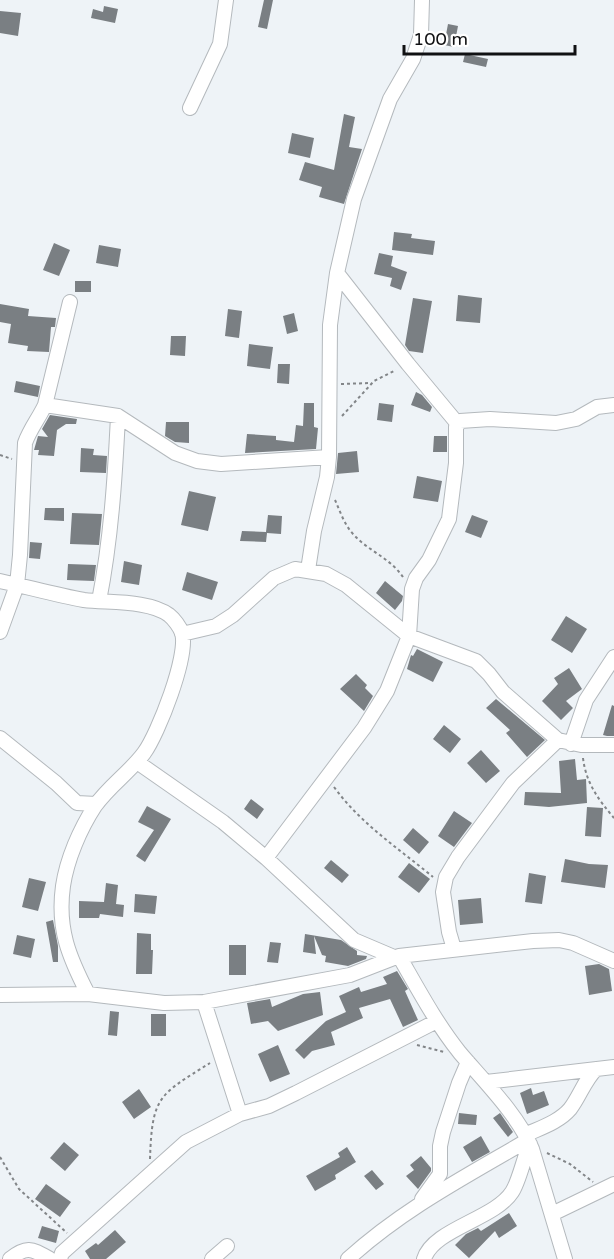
<svg xmlns="http://www.w3.org/2000/svg" width="614" height="1259" viewBox="0 0 614 1259" font-family="'Varela Round',sans-serif">
<style>
.building{fill:#7a7f83}
.lines{fill:none;stroke-linecap:round;stroke-linejoin:round}
.minor-casing{stroke:#b4b9bd;stroke-width:16}
.path{stroke:#828588;stroke-width:2;stroke-dasharray:3 3;stroke-linecap:butt}
.minor{stroke:#fff;stroke-width:14}
</style>
<rect width="100%" height="100%" fill="#eef3f7"/>
<path class="building" d="M264,0h9l-6,29 -9,-2z
M104,6l14,3 -3,14 -24,-5 2,-9 10,3z
M0,11l21,2 -3,23 -18,-3z
M448,24l10,2 -4,21 -10,-2z
M465,54l23,5 -2,8 -23,-5z
M344,114l11,3 -6,30 13,2 -18,55 -25,-7 3,-10 -23,-7 6,-18 29,8z
M292,133l22,5 -4,20 -22,-5z
M394,232l18,2 -1,4 24,3 -2,14 -41,-5z
M54,243l16,7 -11,26 -16,-6z
M99,245l22,4 -3,18 -22,-4z
M379,253l14,3 -2,10 16,6 -6,18 -11,-4 2,-8 -18,-4z
M75,281h16v11h-16z
M458,295l24,3 -2,25 -24,-2z
M413,298l19,3 -9,52 -14,-2 -4,-6z
M0,304l29,5 -1,7 28,2 -1,9h-4l-2,25 -22,-1 1,-5 -20,-3 3,-19 -11,-2z
M228,309l14,2 -3,27 -14,-2z
M294,313l4,18 -11,3 -4,-18z
M171,336h15l-1,20 -15,-1z
M249,344l24,3 -3,22 -23,-3z
M278,364h12l-1,20 -12,-1z
M16,381l24,5 -2,11 -24,-5z
M416,392l6,3 10,12 -2,5 -19,-7z
M304,403h10v24l4,1 -2,21 -71,4 2,-19 29,2v4l18,2 2,-17 7,1z
M379,403l15,2 -2,17 -15,-2z
M50,415l27,4 -1,5h-10l-9,6 -3,26 -16,-1 1,-5h-5l4,-14 10,1 -6,-8z
M166,422h23v21l-14,-1 -10,-6z
M434,436h13v16h-14z
M81,448l13,1 -1,6 14,1 -1,17 -26,-1z
M357,451l2,21 -23,2 2,-21z
M417,476l25,5 -4,21 -25,-4z
M189,491l27,6 -8,34 -27,-6z
M45,508h19v13l-20,-1z
M72,513l30,1 -3,31 -29,-1z
M268,515l14,1 -1,18 -14,-1 -1,9 -26,-1 2,-10 24,1z
M472,515l16,6 -7,17 -16,-6z
M30,542l12,1 -2,16 -11,-1z
M124,561l18,4 -3,20 -18,-3z
M68,564l28,1 -2,16 -27,-1z
M187,572l31,10 -6,18 -30,-10z
M385,581l18,15 -1,5 -7,9 -19,-17z
M566,616l21,13 -15,24 -21,-13z
M417,649l26,13 -10,20 -26,-13 4,-14 2,1z
M569,668l13,21 -16,12 7,7 -12,12 -19,-19 16,-17 -4,-6z
M356,674l11,11 -2,3 8,8 -9,15 -24,-22z
M496,699l49,41 -18,17 -21,-24 4,-3 -24,-22z
M612,705l2,1v30h-7l-4,-1z
M444,725l17,14 -11,14 -17,-14z
M481,750l19,21 -14,12 -19,-20z
M575,759l2,21 9,-1 1,24 -38,4 -25,-2 1,-13 36,1 -2,-32z
M251,799l13,10 -7,10 -13,-10z
M147,806l24,13 -26,43 -9,-6 18,-26 -16,-8z
M587,807l16,1 -2,29 -16,-1z
M454,811l18,12 -18,24 -16,-11z
M413,828l16,14 -10,12 -16,-14z
M565,859l24,5 19,1 -3,23 -44,-6z
M331,860l18,15 -7,8 -18,-15z
M409,863l21,16 -11,14 -21,-16z
M529,873l17,3 -4,28 -17,-2z
M29,878l17,4 -8,29 -16,-4z
M106,883l12,2 -2,19 8,1 -1,12 -23,-3 -1,4h-20v-17l25,1z
M135,894l22,2 -2,18 -21,-2z
M481,898l2,25 -23,2 -2,-25z
M53,920l5,26v16h-5l-7,-40z
M137,933l14,1v16h2l-1,24h-16z
M305,934l36,6 16,11v4l10,1 -1,3 -18,7 -23,-4 1,-6 -4,-1 -8,-19 2,18 -13,-2z
M17,935l18,4 -4,19 -18,-4z
M270,942l11,1 -3,20 -11,-1z
M229,945h17v30h-17z
M599,964l10,5 3,22 -23,4 -4,-29z
M397,971l11,18 -3,2 13,29 -15,7 -13,-28 -31,9 4,10 -32,14 4,13 -23,6 -8,8 -9,-9 31,-29 20,-9 -7,-16 20,-9 2,5 26,-8 -4,-7z
M320,992l3,23 -45,16 -10,-10 -17,3 -4,-21 23,-4 2,8 31,-13z
M110,1011l9,1 -2,24 -9,-1z
M151,1014h15v22h-15z
M278,1045l12,29 -20,8 -12,-28z
M531,1088l2,7 11,-4 5,14 -22,9 -7,-21z
M139,1089l12,18 -17,12 -12,-17z
M459,1113l18,2 -1,10 -18,-1z
M500,1113l13,19 -5,5 -15,-19z
M481,1136l9,16 -18,10 -9,-15z
M64,1142l15,13 -14,16 -15,-13z
M347,1147l9,15 -21,13 1,4 -21,12 -9,-15 34,-19 -2,-4z
M421,1156l10,12v3l-13,18 -12,-13 8,-6 -4,-5z
M372,1170l12,14 -8,6 -12,-14z
M46,1184l25,18 -11,15 -25,-18z
M509,1213l8,13 -18,12 -4,-7 -26,27 -14,-13 11,-11 12,-6 3,3z
M42,1226l17,5 -3,12 -18,-5z
M115,1230l11,12 -20,17h-16l-5,-8 11,-8 2,2z"/>
<g class="lines">
<defs>
<path id="minor" d="M190,108l30,-64 6,-44
M337,273l71,91 49,59
M45,405l73,11 57,37 22,8 24,3 108,-7
M308,570l6,-39 13,-54 2,-20 1,-132 7,-52 17,-74 36,-100 23,-40 8,-24 1,-35
M0,581c28,6 56,14 84,19 24,3 65,0 85,15 5,4 11,12 13,18 7,22 -24,101 -38,120 -14,19 -35,33 -49,53 -15,23 -28,53 -32,80 -6,43 6,71 25,108
M99,601c12,-61 16,-123 19,-185
M0,632l17,-47 3,-30 5,-112c5,-14 14,-25 20,-38l25,-103
M182,634l34,-8 17,-11 41,-37 21,-9 31,5 20,11 63,51 67,25 13,13 14,18 55,48 23,5h33
M0,738l56,45 21,20 19,1
M571,744l15,-44 28,-43
M137,762l86,60 43,36 88,82 40,17
M266,858l98,-130 23,-37 22,-55 3,-47 4,-11 13,-18 20,-41 7,-56v-36l4,-6 30,-2 66,4 20,-4 21,-12 17,-2
M454,949l-5,-17 -6,-40 3,-15 12,-20 55,-74 45,-43
M399,956c19,33 37,67 61,97 23,27 59,63 72,96l33,110
M0,995l88,-1 76,9 40,-1 146,-27 49,-19 134,-15 26,-1 14,3 41,18
M204,1002l36,112
M486,1082l128,-15
M525,1135c15,-7 34,-13 45,-26 10,-13 14,-28 26,-40
M422,1199l18,-25v-28l3,-14 16,-49 9,-21
M552,1214l62,-30
M10,1259c17,-14 22,-10 40,0
M60,1259l2,-6 124,-111 54,-28 29,-8 27,-13 141,-72
M212,1259l15,-13
M348,1259c55,-50 117,-82 180,-119
M424,1259c9,-30 71,-40 88,-67 7,-10 12,-35 18,-48"/>
</defs>
<use href="#minor" class="minor-casing"/>
<path class="path" d="M341,384l30,-1
M342,416l32,-35 22,-11
M0,455l12,4
M335,500c5,11 9,24 18,34 15,17 36,23 50,43
M583,758c3,25 15,41 31,60
M334,787c27,37 64,61 99,90
M417,1045l27,7
M547,1153l23,11 23,18
M0,1157l19,32 48,44
M150,1159c2,-63 9,-64 60,-96"/>
<use href="#minor" class="minor"/>
</g>
<path d="M404 45v9h171v-9" fill="none" stroke="#101113" stroke-width="3"/>
<text x="413" y="45" font-size="18" fill="#101113" stroke="#ffffff" stroke-width="4.5" paint-order="stroke">100 m</text>
</svg>
